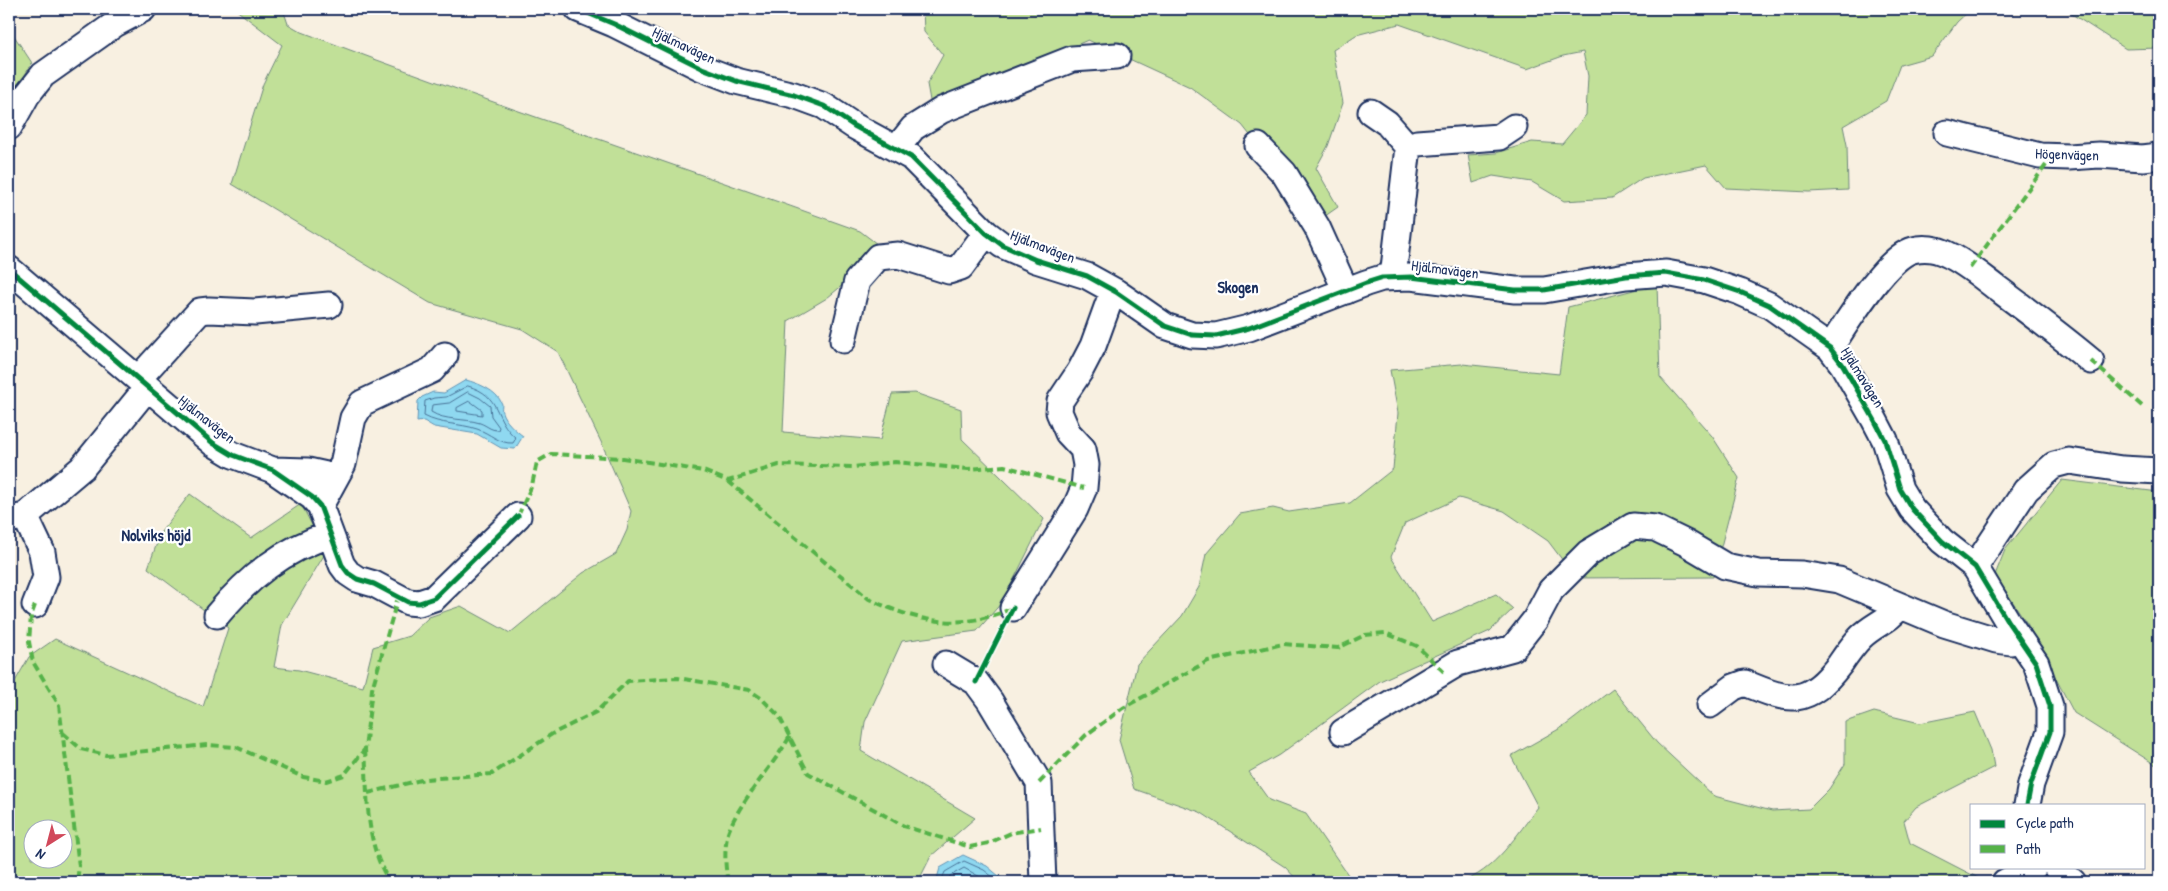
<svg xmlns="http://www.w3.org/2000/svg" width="2168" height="891" viewBox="0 0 2168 891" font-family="'Patrick Hand',sans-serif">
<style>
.green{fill:#c1e098;stroke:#6e887b;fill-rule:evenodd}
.water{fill:#8fd8f0;stroke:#6194b6}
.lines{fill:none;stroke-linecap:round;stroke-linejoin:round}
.shore{stroke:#497398;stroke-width:1}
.minor-casing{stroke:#1b2f5e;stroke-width:29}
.minor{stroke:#fff;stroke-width:25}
.quiet{stroke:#55b248;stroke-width:4;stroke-dasharray:8 4;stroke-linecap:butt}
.cycleway-casing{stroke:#fff;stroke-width:8}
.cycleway{stroke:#00873e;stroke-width:5}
.labels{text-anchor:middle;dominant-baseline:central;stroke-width:4.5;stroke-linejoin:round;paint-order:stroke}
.street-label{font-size:15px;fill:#1b2f5e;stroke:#fff}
.neighbourhood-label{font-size:16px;font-weight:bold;fill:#1b2f5e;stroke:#fff}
</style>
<rect width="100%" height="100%" fill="#f8f0e1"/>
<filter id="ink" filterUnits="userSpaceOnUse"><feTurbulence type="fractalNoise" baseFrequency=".02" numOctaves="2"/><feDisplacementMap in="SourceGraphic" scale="10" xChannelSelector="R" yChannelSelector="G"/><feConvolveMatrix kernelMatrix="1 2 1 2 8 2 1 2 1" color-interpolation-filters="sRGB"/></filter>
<g filter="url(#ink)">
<path class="green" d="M235,9h48l5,15 14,8c184,70 372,132 558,199l25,19 -58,48 -39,23 -5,111 97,8 12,-46 23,-1 46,16 1,30 82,80 -41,82 -26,30 -75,10 -37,81 -4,29 114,67 -44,38 -13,26h-909v-190l20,-35 26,-18 148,68 25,-79 -80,-60 13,-36 29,-38 61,44 50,-34 25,48 -44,73 -8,42 25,3 64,17 10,-40 36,-11 20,-19 32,-11 49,27 73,-60 33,-19 11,-24 4,-19 -29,-67 -44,-92 -36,-23 -92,-26 -198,-119 31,-100 19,-39zM32,828h30v30h-30z
M923,9h1048l-14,13 -25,34 -32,9 -14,36 -43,25 4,19 1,45 -39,2 -83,-4 -20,-23 -63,13 -31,20 -48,3 -32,-19 -39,-6 -20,7 -5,-28 28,-2 36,-11 30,2 24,-29 2,-39 -5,-24 -20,4 -36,13 -128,-45 -43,11 -23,15 10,53 -15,43 -12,22 22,39 -20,14 -76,-96 -52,-38 -102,-47 -157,66 -4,-22 16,-29 -19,-23z
M2064,9h95v39l-33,1z
M9,28l23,35 -23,39z
M1657,284l3,93 52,59 27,42 -26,99 -137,1 -28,-37 -44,-30 -45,-13 -54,25 -14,34 41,65 64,-28 17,15 -23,22 -110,50 -101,74 -30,17 20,28 37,14 47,68h-54l-14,-15 -85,-55 -66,-23 -15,-49 18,-76 45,-48 17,-29 7,-33 34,-40 33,-6 16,4 61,-9 43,-34 5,-56 -8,-43 72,-6 97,10 9,-67z
M2062,480l97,12v275l-85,-54 -46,-88 -33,-50 10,-25z
M1613,689l44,54 57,53 58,15 37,-2 20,-20 16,-25v-42l29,-10 46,11 55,-11 16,38 3,17 -78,40 -12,14 6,22 74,38 -524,1c34,-9 58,-49 78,-75l-27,-51 55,-31z"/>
<path class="water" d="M466,380c11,3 31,10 36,24 0,2 -1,5 0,8 2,8 14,19 21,24l-8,13 -14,-1 -24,-14 -43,-7 -10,-6 -7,1 1,-21 4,-4 11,-5 11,1z
M963,855l24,11 19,16h-70l4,-14z"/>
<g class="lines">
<path class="shore" d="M468,386c35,10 24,32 48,52l-3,5c-14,1 -23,-10 -36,-14 -18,-6 -36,-4 -53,-13l1,-15 9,-3 12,-1z
M468,392l12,6 10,8 1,10 8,11 -1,3c-8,0 -10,-4 -18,-7 -16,-5 -35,-2 -49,-11l1,-7 17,-2z
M470,401l12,9v5l-25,-4v-3z
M941,882l4,-10 19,-11 20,9 15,12
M948,882l2,-6 14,-8 25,14"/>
<defs>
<path id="minor" d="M578,9l36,15 88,44 34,13 58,14 30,11 30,20 57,31 75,76 16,12 34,15 51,16 29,16 49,34 27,9 24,1 33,-8 117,-45 16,-5 29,-1 104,13h29l82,-14 40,-3 38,7 36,12 29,13 61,43 13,17 31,54 11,21 15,49 12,20 30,32 33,26 33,55 28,41 14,43v26l-19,52 -4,21
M1371,112l16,11 21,24
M9,127l18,-32 16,-20 72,-51 28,-15
M1947,133l93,23 29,1 30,-2 44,3 16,-2
M1258,146l26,27 33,54 29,64
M897,148l16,-20 29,-18 130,-51 45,-3
M9,269l204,174 20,12 40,15 39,27 8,9 22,59 6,8 9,6 17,5 34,18 11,1 15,-5 84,-82
M1393,277l15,-130 9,-4 82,-6 15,-10
M843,340l14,-59 21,-24 20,-2 51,16 12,-4 25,-34
M1830,348c16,-24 56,-91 83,-98 11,-3 24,-1 34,4 18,8 34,22 50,34 32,24 63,47 94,73
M138,379l62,-68 9,-1 46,2 74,-7
M273,470l35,1 27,6
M320,506l23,-42 10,-46 9,-15 70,-33 13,-15
M25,516l17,36 4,25 -11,28
M9,518l3,1 13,-3 57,-48 65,-80
M1975,567l51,-77 28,-25 15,-4 53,8 37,2
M1013,608l62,-99 9,-21 2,-23 -3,-16 -15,-16 -9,-21 1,-11 20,-30 13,-25 17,-47 6,-7
M217,615c31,-37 66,-66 113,-80
M946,664l30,18 14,19 49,82 4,99
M1710,705l24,-18 11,-4c45,19 62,24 95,-19 6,-9 13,-19 21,-27 12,-12 29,-17 38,-30
M1343,732l115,-69 55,-15 22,-28 16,-30 37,-37 45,-27 22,2 31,15 39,23 33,7 44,1 37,6 105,44 52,16 15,2 6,-5
M2056,867l17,15
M2005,882l29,-15"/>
</defs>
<use href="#minor" class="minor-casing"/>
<use href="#minor" class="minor"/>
<path class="quiet" d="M1970,268l82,-111
M2091,361l52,46
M728,481l141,118c50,24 92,32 144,9
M518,516l14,-31 5,-23 14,-8 72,4 80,13 25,10 51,-16 74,2 42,-5 73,7 36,-3 80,22
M35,605l-4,11 -2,26 4,20 26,43 20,161 -2,16
M63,733l18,16 25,6 101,-10 29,2 67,30 23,4 18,-6 21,-26 7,-60 26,-92
M365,749c3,44 -1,94 25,133
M1039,783l47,-48 37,-27 85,-47 75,-17 55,4 27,-13 20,-2 32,13 27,26
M368,793l57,-14 67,-5 60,-40 44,-22 32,-31 50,-3 71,12 12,8 18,18 29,57 96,53 66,21 19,-4 22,-10 30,-5
M728,882c-3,-14 -4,-35 0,-49 11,-32 45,-66 62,-97"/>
<defs>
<path id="cycleway" d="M578,9l36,15 88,44 34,13 58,14 30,11 30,20 57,31 75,76 16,12 34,15 51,16 29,16 49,34 27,9 24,1 33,-8 117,-45 16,-5 29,-1 104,13h29l82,-14 40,-3 38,7 36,12 29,13 61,43 13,17 31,54 11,21 15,49 12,20 30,32 33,26 33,55 28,41 14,43v26l-19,52 -4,21
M9,269l204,174 20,12 40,15 39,27 8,9 22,59 6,8 9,6 17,5 34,18 11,1 15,-5 84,-82
M976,682l37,-74"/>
</defs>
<use href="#cycleway" class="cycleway-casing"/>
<use href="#cycleway" class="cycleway"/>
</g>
</g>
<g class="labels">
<g class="street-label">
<text transform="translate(684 45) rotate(25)">Hjälmavägen</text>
<text transform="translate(2067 154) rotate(2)">Högenvägen</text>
<text transform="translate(1043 246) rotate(21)">Hjälmavägen</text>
<text transform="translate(1445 269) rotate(7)">Hjälmavägen</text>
<text transform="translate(1863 377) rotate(58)">Hjälmavägen</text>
<text transform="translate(207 419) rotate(38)">Hjälmavägen</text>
</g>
<g class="neighbourhood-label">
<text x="1238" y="287">Skogen</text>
<text x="156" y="535">Nolviks höjd</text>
</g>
</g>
<rect width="2168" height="891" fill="none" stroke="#fff" stroke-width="30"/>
<rect x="15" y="15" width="2138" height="861" fill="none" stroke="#1b2f5e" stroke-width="2" filter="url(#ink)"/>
<rect x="1970" y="804" width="175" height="65" fill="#ffffff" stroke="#a4acbf"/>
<rect x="1980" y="820" width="25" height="8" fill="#00873e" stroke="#a4acbf"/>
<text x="2016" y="828" font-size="15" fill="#1b2f5e">Cycle path</text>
<rect x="1980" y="845" width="25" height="8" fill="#55b248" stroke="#a4acbf"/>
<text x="2016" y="854" font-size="15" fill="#1b2f5e">Path</text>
<g transform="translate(48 844) rotate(216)"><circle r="24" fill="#ffffff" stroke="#a4acbf"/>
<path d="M0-4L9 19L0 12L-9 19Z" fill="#d1495b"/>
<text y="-8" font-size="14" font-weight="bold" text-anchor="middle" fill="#1b2f5e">N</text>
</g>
</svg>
